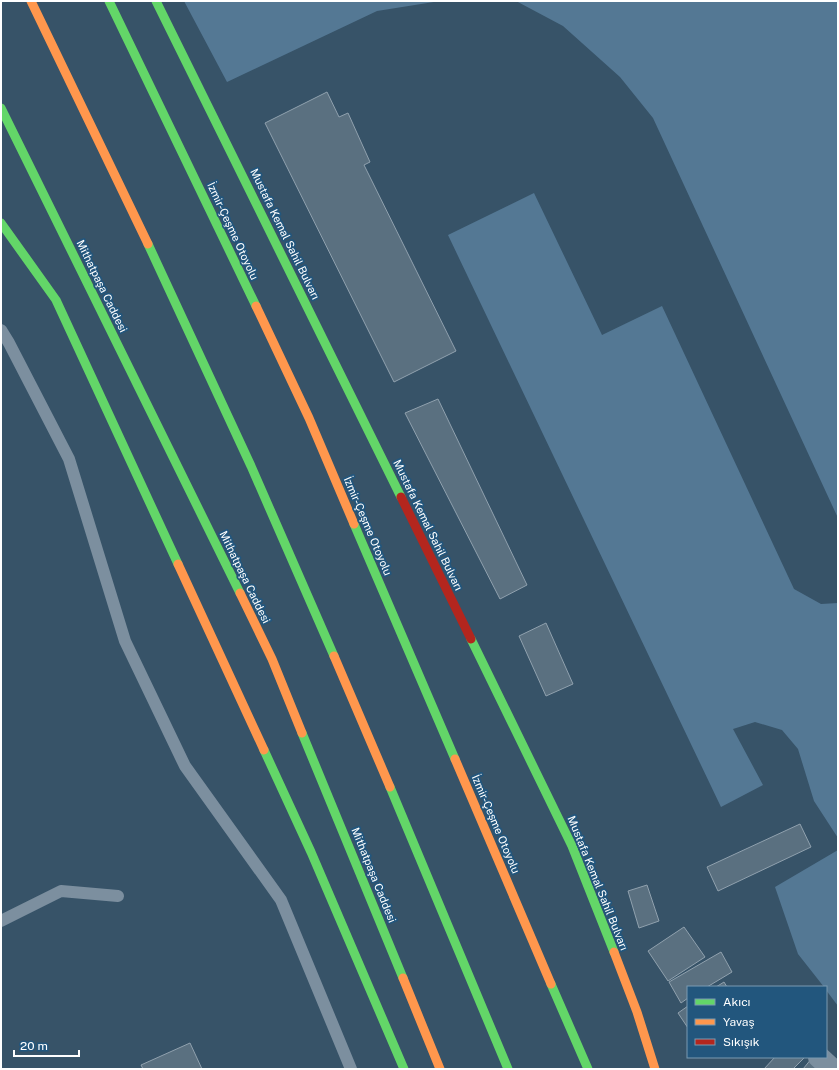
<svg xmlns="http://www.w3.org/2000/svg" width="839" height="1070" viewBox="0 0 839 1070" font-family="'Public Sans',sans-serif">
<style>
.water{fill:#547894}
.building{fill:#5a7080;stroke:#90a1ae}
.lines{fill:none;stroke-linecap:round;stroke-linejoin:round}
.lane{stroke:#7c8f9f;stroke-width:12}
.street{stroke:#7c8f9f;stroke-width:22}
.fast{stroke:#63d668;stroke-width:9}
.slow{stroke:#ff974d;stroke-width:9}
.jam{stroke:#b3261e;stroke-width:9}
.labels{text-anchor:middle;dominant-baseline:central;stroke-width:3.5;stroke-linejoin:round;paint-order:stroke}
.street-label{font-size:11px;fill:#fff;stroke:#22567d}
</style>
<rect width="100%" height="100%" fill="#375368"/>
<path class="water" d="M184,1h256l-63,10 -150,71z
M516,1h322v517l-185,-400 -33,-41 -57,-51z
M534,193l68,142 60,-29 132,283 27,15 17,-1v235l-24,-37 -16,-52 -16,-19 -27,-8 -22,7 30,56 -42,22 -273,-572z
M838,850v156l-12,-16v-3h-2l-26,-33 -23,-67z"/>
<path class="building" d="M327,92l12,25 9,-4 22,49 -6,3 92,186 -62,31 -129,-259z
M438,399l89,186 -27,14 -95,-186z
M546,623l27,61 -27,12 -27,-60z
M800,824l11,23 -93,44 -11,-24z
M647,885l12,36 -20,7 -11,-37z
M684,927l21,30 -37,24 -20,-30z
M721,952l11,20 -25,15h-19v11l-7,5 -12,-21z
M724,982l3,5h-11z
M688,1006v22l-10,-15z
M190,1043l12,26h-59l-2,-4z
M775,1057h30l-12,12h-29z
M812,1058l14,11h-23z"/>
<g class="lines">
<path class="lane" d="M1,330l8,13 60,116 56,182 60,125 96,134 70,169
M1,921l60,-30 57,5"/>
<path class="street" d="M819,1057l13,12"/>
<path class="fast" d="M109,1l147,305
M156,1l245,496
M1,108l239,485
M1,223l55,77 122,264
M148,244l103,222 83,190
M354,524l101,235
M471,639l101,207 42,106
M302,733l101,245
M264,750l47,102 93,217
M390,787l118,282
M551,984l37,85"/>
<path class="slow" d="M31,1l117,243
M256,306l53,112 45,106
M178,564l86,186
M240,593l32,66 30,74
M334,656l56,131
M455,759l96,225
M614,952l23,60 18,57
M403,978l37,91"/>
<path class="jam" d="M401,497l70,142"/>
</g>
<g class="labels">
<g class="street-label">
<text transform="translate(233 231) rotate(65)">İzmir-Çeşme Otoyolu</text>
<text transform="translate(285 234) rotate(64)">Mustafa Kemal Sahil Bulvarı</text>
<text transform="translate(102 286) rotate(64)">Mithatpaşa Caddesi</text>
<text transform="translate(428 525) rotate(64)">Mustafa Kemal Sahil Bulvarı</text>
<text transform="translate(368 526) rotate(67)">İzmir-Çeşme Otoyolu</text>
<text transform="translate(245 577) rotate(64)">Mithatpaşa Caddesi</text>
<text transform="translate(496 824) rotate(67)">İzmir-Çeşme Otoyolu</text>
<text transform="translate(374 875) rotate(68)">Mithatpaşa Caddesi</text>
<text transform="translate(598 883) rotate(68)">Mustafa Kemal Sahil Bulvarı</text>
</g>
</g>
<rect width="839" height="1070" fill="none" stroke="#ffffff" stroke-width="4"/>
<rect x="687" y="986" width="140" height="72" fill="#22567d" stroke="#7a9ab1"/>
<rect x="695" y="999" width="20" height="6" fill="#63d668" stroke="#7a9ab1"/>
<text x="723" y="1006" font-size="12" fill="#ffffff">Akıcı</text>
<rect x="695" y="1019" width="20" height="6" fill="#ff974d" stroke="#7a9ab1"/>
<text x="723" y="1026" font-size="12" fill="#ffffff">Yavaş</text>
<rect x="695" y="1039" width="20" height="6" fill="#b3261e" stroke="#7a9ab1"/>
<text x="723" y="1046" font-size="12" fill="#ffffff">Sıkışık</text>
<path d="M14 1050v6h65v-6" fill="none" stroke="#ffffff" stroke-width="2"/>
<text x="20" y="1050" font-size="12" fill="#ffffff" stroke="#22567d" stroke-width="3" paint-order="stroke">20 m</text>
</svg>
